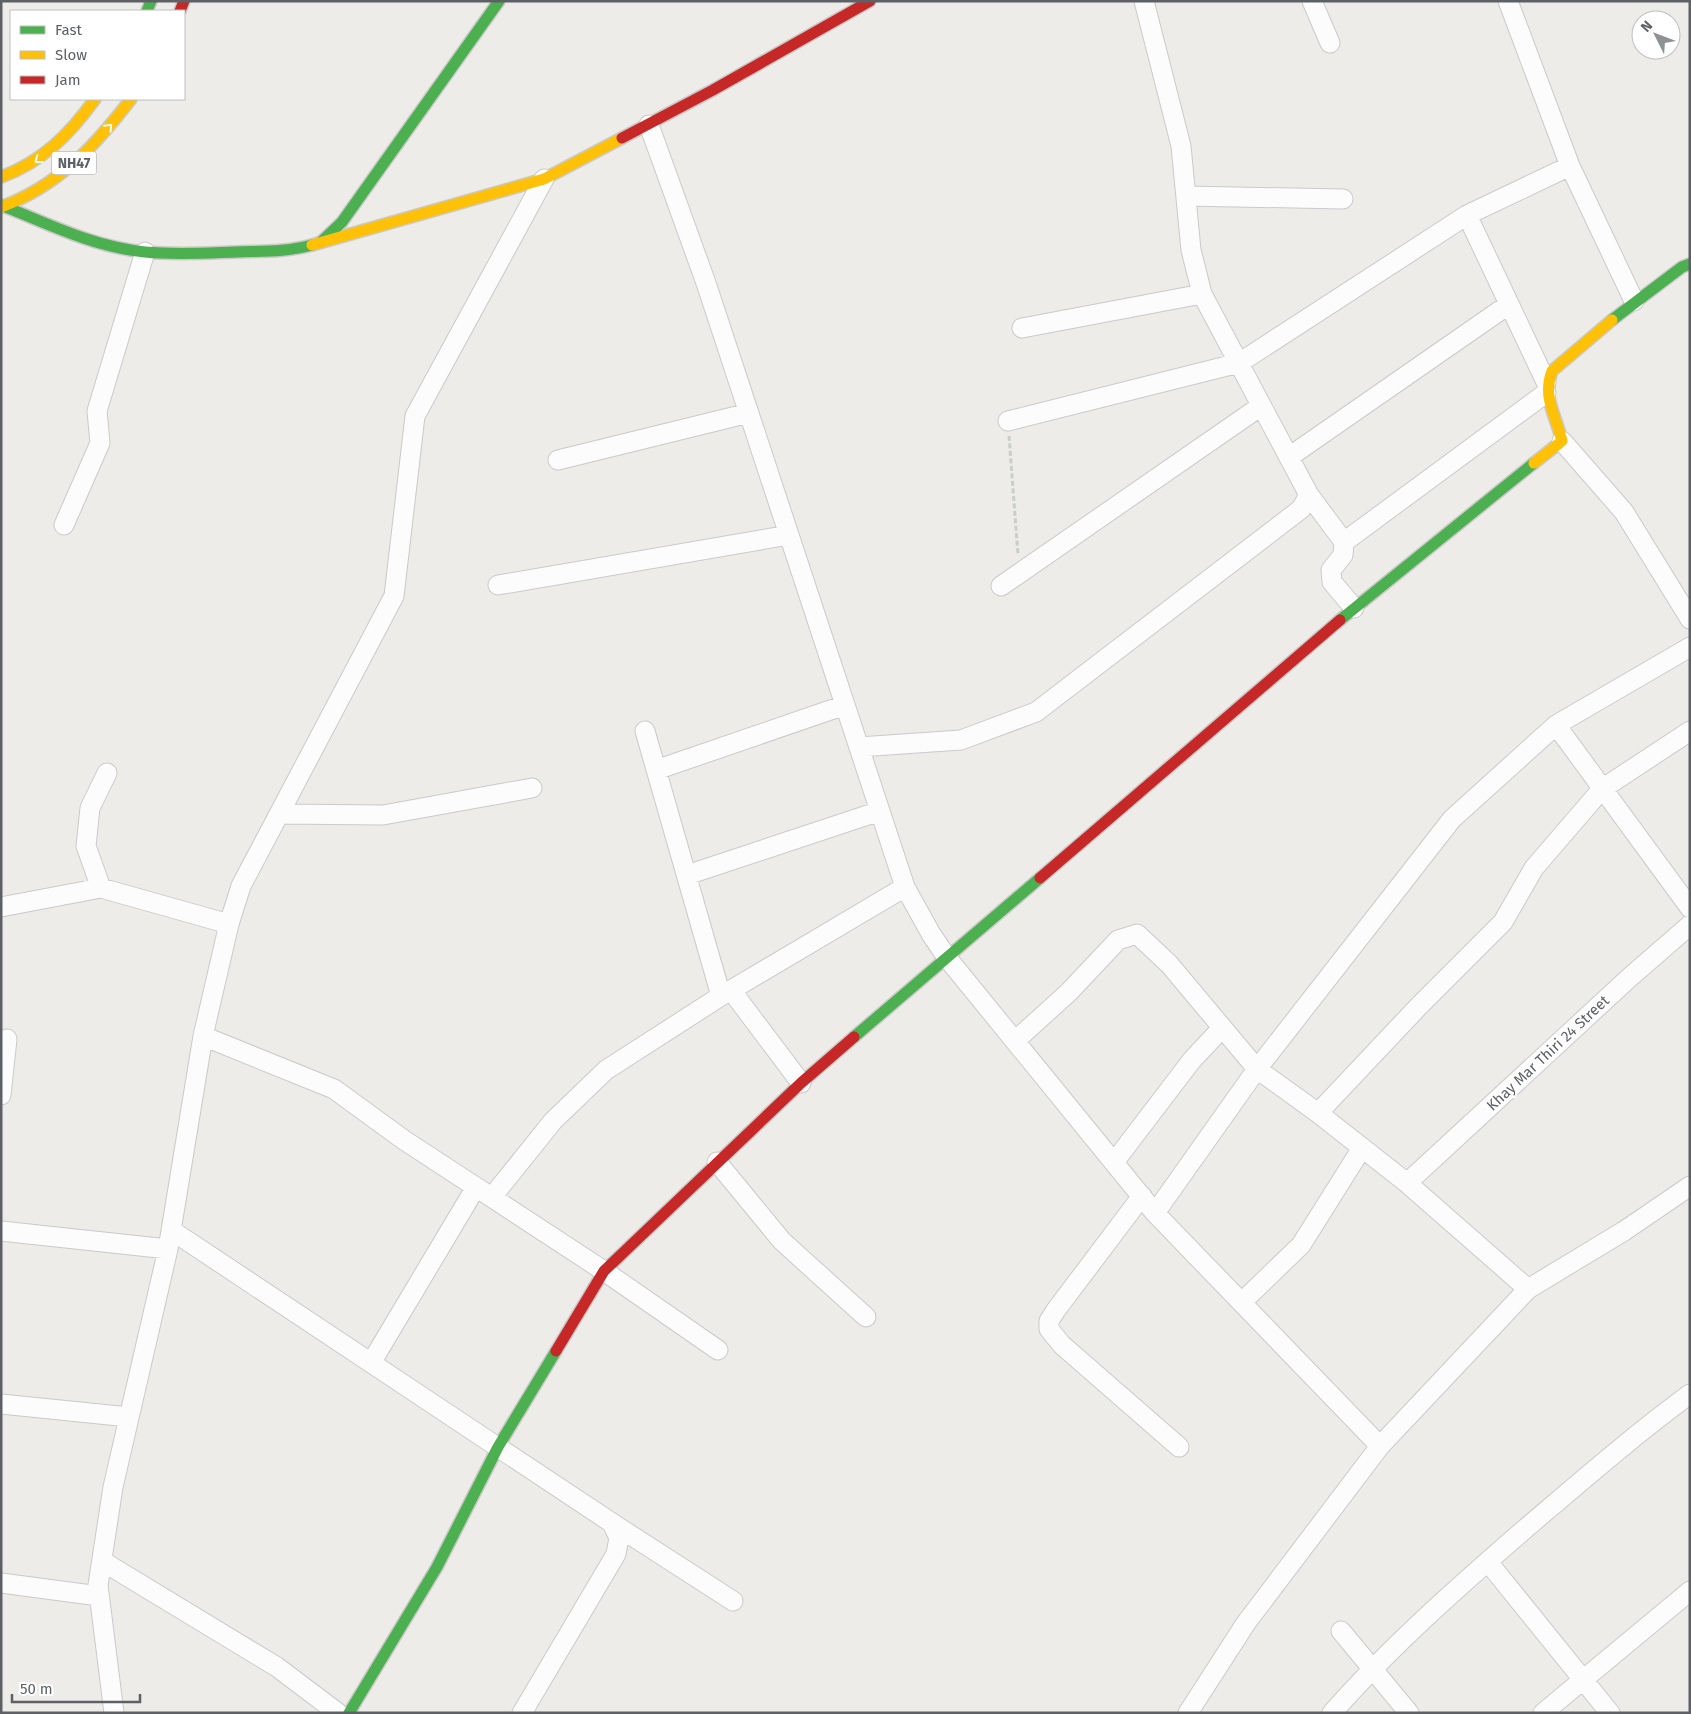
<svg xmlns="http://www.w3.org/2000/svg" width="1691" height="1714" viewBox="0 0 1691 1714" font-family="'Fira Sans',sans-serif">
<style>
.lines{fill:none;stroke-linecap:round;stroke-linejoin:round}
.street-casing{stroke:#cacaca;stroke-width:21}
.fast-casing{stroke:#c9c9c8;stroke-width:14}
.slow-casing{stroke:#c9c9c8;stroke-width:14}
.jam-casing{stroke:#c9c9c8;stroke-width:14}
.path{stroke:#c9cecb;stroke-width:3;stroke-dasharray:5 2.5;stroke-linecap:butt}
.street{stroke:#fcfcfc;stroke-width:19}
.fast{stroke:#4caf50;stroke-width:11}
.slow{stroke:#ffc107;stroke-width:11}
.jam{stroke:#c62828;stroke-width:11}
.oneway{stroke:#f6fbf6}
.labels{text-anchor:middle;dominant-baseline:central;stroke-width:4.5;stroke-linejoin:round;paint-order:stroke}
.shield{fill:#fff;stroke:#8e9094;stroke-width:1}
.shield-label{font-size:14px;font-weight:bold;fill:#5d6166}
.street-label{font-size:15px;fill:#5d6166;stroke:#fff}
</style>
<rect width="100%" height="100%" fill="#edece8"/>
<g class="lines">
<defs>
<path id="street" d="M1144,1l37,145 10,104 11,44 107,201 35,47 -1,13 -12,15 1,12 22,26
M1312,1l18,42
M1508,1l62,165 64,135
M649,125l57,158 199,604 26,47 17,25 207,254 225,233
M1186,196l157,3
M1467,215l79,167
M1022,328l180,-34
M1008,421l231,-58 228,-148 103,-49
M1562,441l62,71 66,107
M1289,457l219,-152
M558,460l191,-47
M64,525l36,-82 -3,-32 48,-159
M1344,542l202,-149
M498,585l291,-50
M1001,586l260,-180
M1556,725l134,183
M645,731l76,265
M859,747l102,-7 75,-28 265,-203 8,-14
M656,770l189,-65
M280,814l103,1 149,-27
M687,875l193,-64
M101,888l-15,-42 4,-38 17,-35
M1,907l100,-19 128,36
M731,990l70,93
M203,1036l131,53 70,51 200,131 114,79
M1015,1041l54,-49 49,-52 19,-6 32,30 88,105 61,44 89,70 121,106
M1,1095l6,-56
M1318,1113l100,-106 85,-85 31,-54 68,-79 88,-58
M1115,1161l77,-101 30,-32
M717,1162l65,79 84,76
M1407,1183l222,-205 61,-53
M1142,1196l-86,114 -7,11v8l13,16 117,102
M492,1197l61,-76 53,-51 115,-74 184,-109
M1155,1213l102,-144 195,-250 104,-94 134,-78
M171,1230l441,293 7,15 -3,16 -94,159
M1,1231l167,18
M1242,1302l59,-57 61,-97
M371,1363l105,-176
M1,1404l128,13
M612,1523l121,78
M102,1561l175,106 61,46
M1488,1562l122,151
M1,1583l98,13
M1341,1631l68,82
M114,1713l-16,-128 15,-98 55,-238 35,-213 26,-112 12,-38 153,-290 21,-180 129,-237
M1188,1713l58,-90 134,-177 148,-157 96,-58 66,-45
M1332,1713c59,-67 126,-126 193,-184 54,-46 108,-93 165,-135
M1543,1713l147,-122"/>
<path id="fast" d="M147,11l4,-10
M1,205c47,19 93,42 144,47 30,3 61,1 91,0 26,-1 51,0 76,-7
M321,242l21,-20 157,-221
M1612,320l70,-53 8,-3
M1340,620l194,-157
M854,1037l186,-159
M349,1713l88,-146 61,-120 58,-96"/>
<path id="slow" d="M1,177c41,-15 69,-43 94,-78
M1,207c57,-21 94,-61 130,-108
M312,245l232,-66 78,-41
M1534,463l28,-22c-6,-25 -20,-44 -10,-70l60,-51"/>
<path id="jam" d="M180,11l4,-10
M622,138l91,-48 157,-89
M1040,878l300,-258
M556,1351l48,-80 197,-188 53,-46"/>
</defs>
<use href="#street" class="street-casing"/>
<use href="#fast" class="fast-casing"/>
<use href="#slow" class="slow-casing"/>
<use href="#jam" class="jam-casing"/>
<path class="path" d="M1009,436l9,119"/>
<use href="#street" class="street"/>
<use href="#fast" class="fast"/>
<use href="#slow" class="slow"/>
<use href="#jam" class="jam"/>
</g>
<defs><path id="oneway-chevron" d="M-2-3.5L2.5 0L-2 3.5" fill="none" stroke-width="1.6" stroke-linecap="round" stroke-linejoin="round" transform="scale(1.25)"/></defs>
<g class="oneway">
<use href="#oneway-chevron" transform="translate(109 127) rotate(-47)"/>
<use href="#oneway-chevron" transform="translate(38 160) rotate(144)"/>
</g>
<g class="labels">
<rect class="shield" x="51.5" y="151.5" width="45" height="23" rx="4"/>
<g class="shield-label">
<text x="74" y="163">NH47</text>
</g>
<g class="street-label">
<text transform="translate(1548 1053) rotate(-43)">Khay Mar Thiri 24 Street</text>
</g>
</g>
<rect width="1691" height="1714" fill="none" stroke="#5d6166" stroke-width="5"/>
<rect x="10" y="10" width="175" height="90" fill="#ffffff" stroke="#bec0c2"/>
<rect x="20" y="26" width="25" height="8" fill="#4caf50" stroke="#bec0c2"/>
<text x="55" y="35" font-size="15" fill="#5d6166">Fast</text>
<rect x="20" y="51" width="25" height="8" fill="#ffc107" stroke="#bec0c2"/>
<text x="55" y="60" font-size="15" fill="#5d6166">Slow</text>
<rect x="20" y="76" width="25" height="8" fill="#c62828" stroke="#bec0c2"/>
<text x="55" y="85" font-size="15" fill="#5d6166">Jam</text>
<g transform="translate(1656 35) rotate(312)"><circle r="24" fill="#ffffff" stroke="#bec0c2"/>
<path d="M0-4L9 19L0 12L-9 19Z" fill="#8f9294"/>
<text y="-8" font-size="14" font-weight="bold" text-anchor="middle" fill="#5d6166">N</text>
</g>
<path d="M12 1694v8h128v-8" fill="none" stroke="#5d6166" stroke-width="2.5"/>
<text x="20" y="1694" font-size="15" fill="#5d6166" stroke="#ffffff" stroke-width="4" paint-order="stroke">50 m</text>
</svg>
